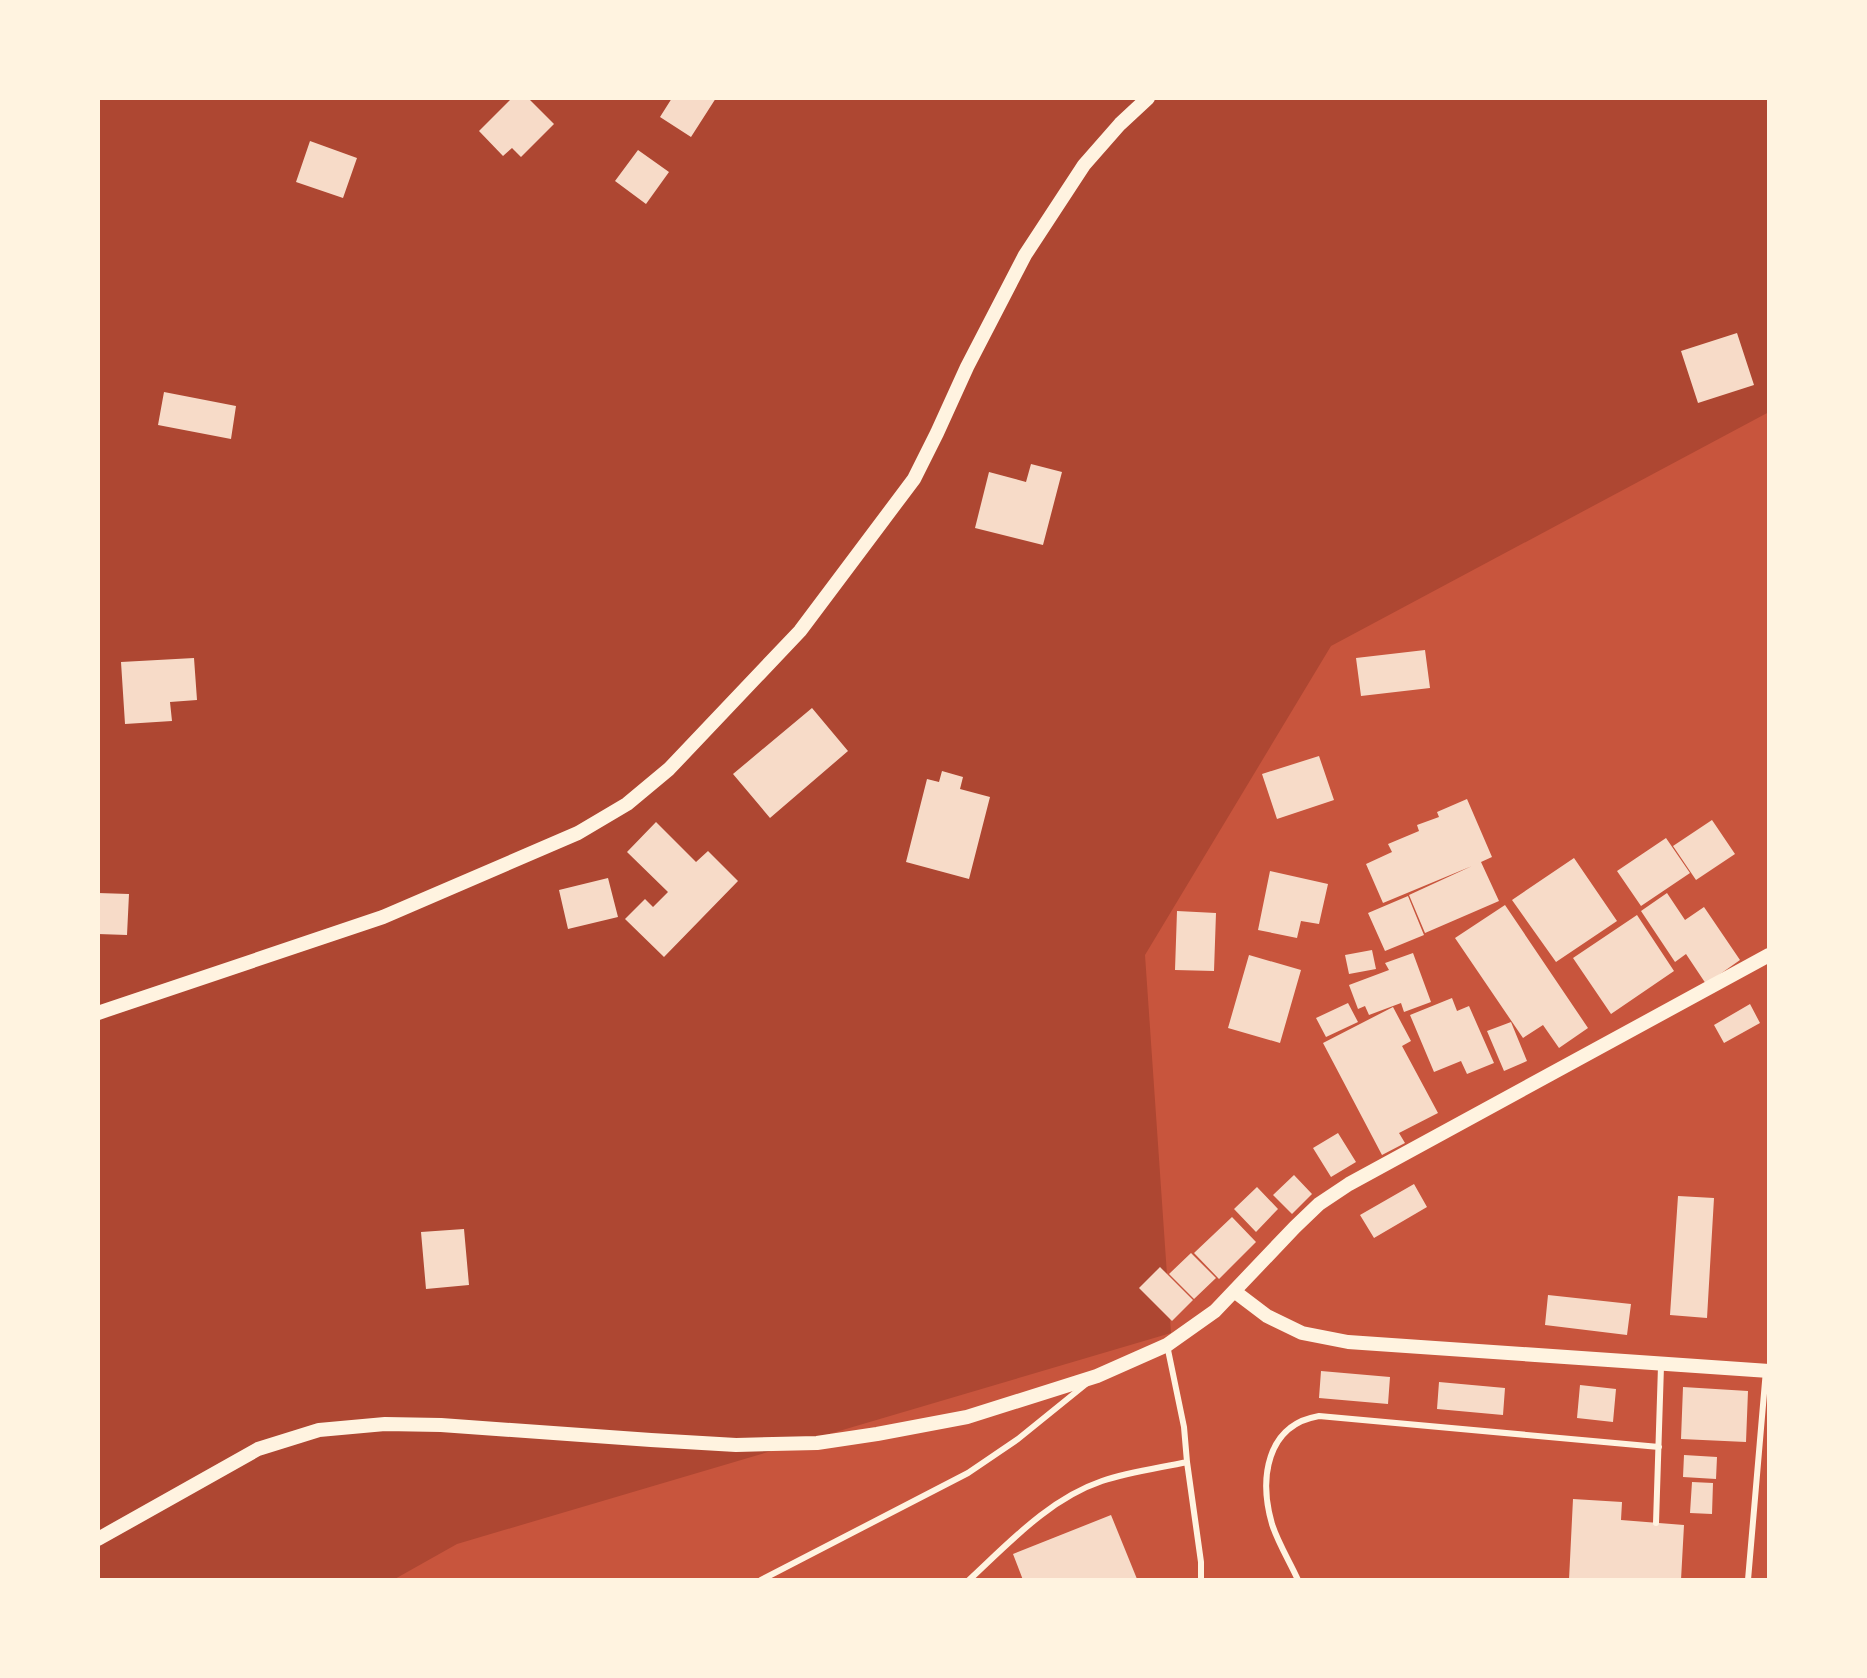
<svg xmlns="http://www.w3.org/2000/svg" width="1867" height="1678" viewBox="0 0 1867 1678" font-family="'Alegreya Sans',sans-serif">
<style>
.green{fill:#ae4732}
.building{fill:#f7dbc8}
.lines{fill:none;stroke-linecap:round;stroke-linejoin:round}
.service{stroke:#fff3e0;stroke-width:6}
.tertiary{stroke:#fff3e0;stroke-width:14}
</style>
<rect width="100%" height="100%" fill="#c8553d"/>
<path class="green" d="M98,98h1671v314l-438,234 -186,309 26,378 -714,211 -64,36h-295z"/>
<path class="building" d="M512,98h16l26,26 -33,33 -9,-9 -9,8 -24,-25z
M672,98h44l-25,39 -31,-20z
M310,141l47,17 -14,40 -47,-16z
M638,150l31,22 -23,32 -31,-23z
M1737,333l17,52 -56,18 -17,-52z
M164,392l72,14 -5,33 -73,-14z
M1031,464l31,8 -19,73 -68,-17 14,-56 37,10z
M1425,650l5,38 -69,8 -5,-38z
M194,658l3,42 -27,2 2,19 -47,3 -4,-62z
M812,708l36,43 -78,67 -37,-44z
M1319,756l15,44 -57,19 -15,-45z
M942,771l21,6 -3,12 30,8 -21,82 -63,-17 21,-83 12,3z
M1467,799l25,58 -11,5 18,39 -74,32 -16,-38 63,-29 -89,37 -17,-39 26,-12 -4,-8 31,-13 -2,-6 22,-8 -2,-5z
M1712,820l23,34 -39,26 -23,-34z
M656,822l40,40 12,-11 30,30 -74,76 -39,-38 20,-20 8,8 15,-15 -41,-40z
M1666,838l24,35 -49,33 -24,-35z
M1574,858l43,63 -61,41 -44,-62z
M1270,871l58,13 -9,40 -18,-3 -4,17 -39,-8z
M608,878l10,39 -50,12 -9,-39z
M98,893l31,1 -2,41 -29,-1z
M1667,893l18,27 19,-13 36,53 -34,24 -20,-30 -11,8 -34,-51z
M1408,896l16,39 -39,16 -17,-38z
M1505,905l83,123 -29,20 -16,-23 -20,13 -68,-100z
M1177,911l39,2 -2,58 -39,-1z
M1637,915l37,56 -63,43 -38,-56z
M1372,950l4,19 -27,5 -4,-19z
M1413,953l18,49 -27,10 -3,-9 -32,12 -4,-9 -7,3 -9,-24 40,-15 -4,-7z
M1249,955l52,15 -21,73 -52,-15z
M1452,998l5,13 12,-5 25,57 -27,11 -6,-13 -27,11 -24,-57z
M1348,1003l10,19 -32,15 -10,-19z
M1750,1004l10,19 -36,20 -10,-18z
M1393,1007l18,34 -9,5 36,67 -39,20 6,10 -23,12 -59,-112z
M1511,1022l16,39 -23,10 -17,-40z
M1338,1133l18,29 -25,15 -18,-29z
M1294,1175l18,19 -20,20 -19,-19z
M1414,1184l13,23 -53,31 -14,-23z
M1257,1187l21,22 -22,23 -22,-23z
M1678,1196l36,2 -7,120 -37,-3z
M1232,1217l24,25 -37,37 -25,-26z
M464,1229l5,56 -43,4 -5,-57z
M1191,1253l25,25 -22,21 -25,-25z
M1160,1267l33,33 -21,21 -33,-33z
M1548,1295l83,9 -4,31 -82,-10z
M1321,1371l69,6 -2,27 -69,-6z
M1439,1382l66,6 -2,27 -66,-6z
M1580,1385l36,4 -3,33 -36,-4z
M1683,1387l65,4 -2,51 -65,-3z
M1684,1455l33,2 -1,22 -33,-2z
M1692,1482l21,1 -1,31 -22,-1z
M1573,1499l49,3 -1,18 63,5 -3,55h-112z
M1111,1515l26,64 -114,1 -10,-26z"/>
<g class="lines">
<path class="service" d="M1187,1462l14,100v18
M1656,1523l5,-157
M761,1580l207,-107 50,-34 68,-55
M969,1580c40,-37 80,-81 133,-99 27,-9 57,-13 85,-19l-3,-35 -17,-82
M1298,1580c-8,-18 -20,-37 -26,-56 -13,-45 -6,-99 47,-108l340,31
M1748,1580l18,-210"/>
<path class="tertiary" d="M98,1013l285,-96 195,-84 49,-29 42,-35 131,-138 114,-152 23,-46 30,-66 58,-112 59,-90 36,-41 28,-26
M1234,1291l33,25 35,17 46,9 421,29
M98,1539l160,-90 61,-19 66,-6 56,1 210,15 85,5 81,-2 60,-9 90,-17 130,-41 70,-31 48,-34 80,-84 24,-23 30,-20 420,-229"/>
</g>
<rect width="1867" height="1678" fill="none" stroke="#fff3e0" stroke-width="200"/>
</svg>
